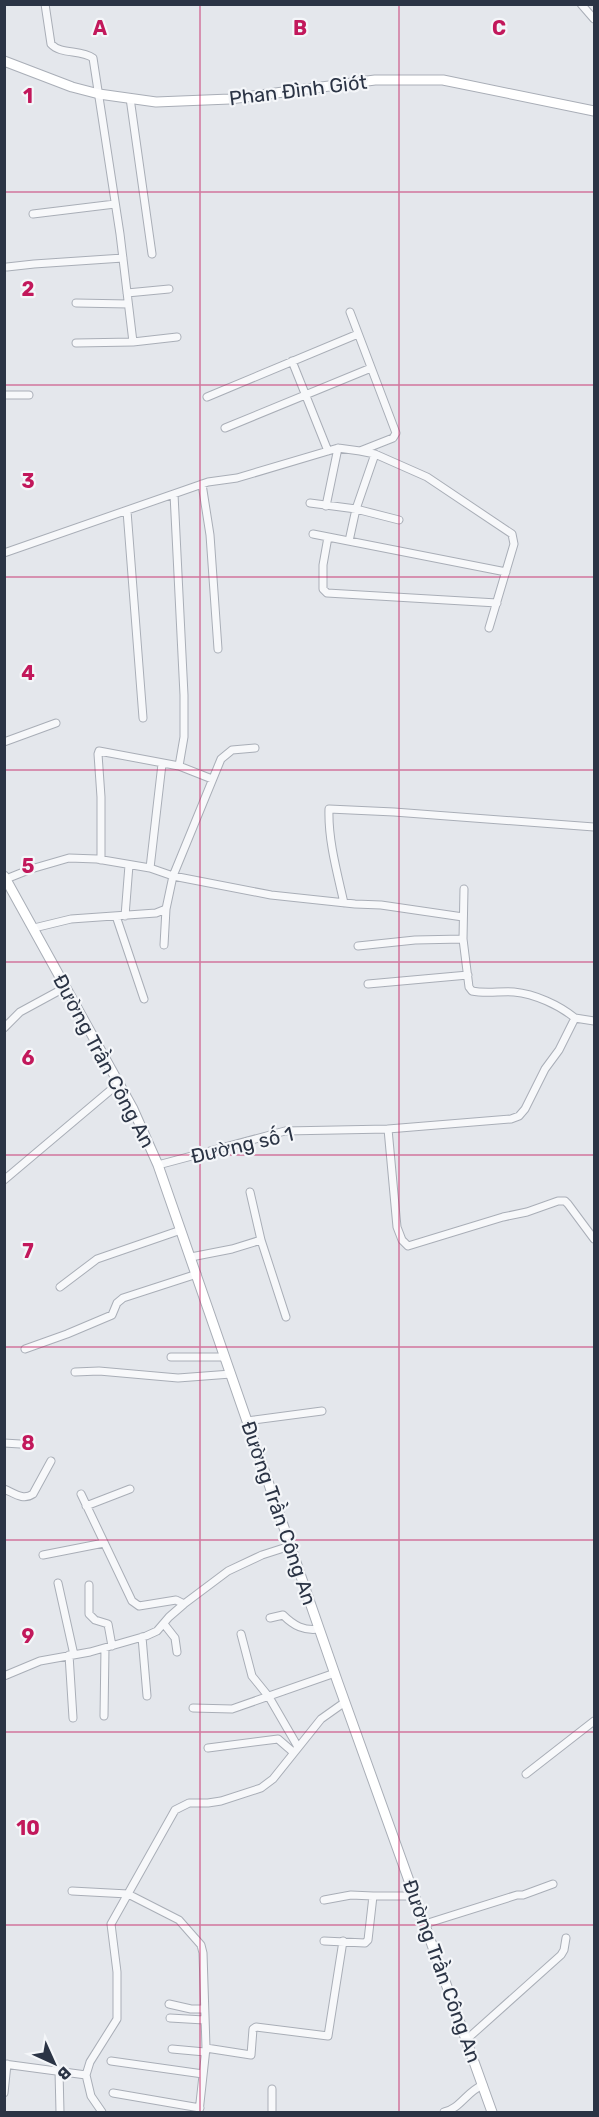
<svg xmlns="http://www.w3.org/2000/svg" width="599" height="2117" viewBox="0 0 599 2117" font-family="Rubik,sans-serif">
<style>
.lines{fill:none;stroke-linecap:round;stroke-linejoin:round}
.street-casing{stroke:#a9aeb7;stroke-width:9}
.secondary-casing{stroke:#a9aeb7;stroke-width:11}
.street{stroke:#f7f8fa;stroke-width:7}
.secondary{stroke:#fff;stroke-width:9}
.grid{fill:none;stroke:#c2185b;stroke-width:1.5;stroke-opacity:0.55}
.labels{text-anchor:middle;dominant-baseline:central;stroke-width:4.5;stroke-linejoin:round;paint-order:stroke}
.street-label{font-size:20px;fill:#2b3445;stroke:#f4f6f9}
.grid-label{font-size:20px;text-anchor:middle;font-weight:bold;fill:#c2185b;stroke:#f4f6f9;stroke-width:4.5;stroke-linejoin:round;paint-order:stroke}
</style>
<rect width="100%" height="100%" fill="#e4e7ec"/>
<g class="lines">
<defs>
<path id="street" d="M45,4l6,40c10,11 30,5 42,14l27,176 13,108
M581,4l13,15
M130,98l22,156
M33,214l82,-10
M7,267l27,-3 89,-6
M127,293l42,-4
M76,303l52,1
M350,312l46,121 -3,5 -33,13
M76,343l57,-1 44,-5
M292,361l36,90
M4,395h25
M207,397l151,-63
M225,428l146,-60
M202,484l8,51 8,114
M174,494l10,201v42l-5,29
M310,503l46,6 19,-55
M326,506l12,-58
M127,511l16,207
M313,534l193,38
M328,537l-5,28v24l4,4 170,10
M349,541l7,-32 43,11
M4,553l204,-71 29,-4 101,-30 22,3 15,3 52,23 85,57 2,10 -25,84
M4,742l52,-19
M101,860v-63l-3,-43 1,-3 80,15 33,13
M150,868l12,-104
M6,879l25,-10 38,-11 28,1 53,9 23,8 98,19 84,9 26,1 82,12
M344,903c-7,-31 -16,-63 -15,-94l65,3 200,15
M116,916l28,83
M125,916l4,-51
M34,928l37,-9 85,-6 10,-4 7,-33 48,-117 11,-9 23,-2
M463,939l1,-50
M164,945l2,-36
M358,946l57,-6 48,-1 6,48 3,4c13,3 29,0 42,1 21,2 45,13 61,26
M368,984l100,-9
M4,1028l16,-16 46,-25
M388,1129l123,-10 8,-3 6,-7 20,-40 14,-19 16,-32 19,3
M158,1165l127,-34 103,-2 9,98 5,13 6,6 95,-29 24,-5 31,-11h7l3,3 26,35
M4,1180l115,-97
M250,1192l11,48
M191,1257l41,-8 29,-9 25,77
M60,1287l37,-28 84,-29
M25,1349l42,-15 45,-19 5,-12 6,-5 74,-24
M171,1357h54
M75,1372l24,-1 79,7 53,-4
M247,1421l75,-10
M4,1443l16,1
M4,1489c10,4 19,12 29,5l18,-33
M81,1494l51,107 7,5 37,-6 8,4
M86,1506l44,-17
M43,1555l61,-12
M58,1583l16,72
M89,1585v29l6,6 13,4 4,22
M270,1618l13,-3c11,11 21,16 36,14
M164,1624l11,14 2,14
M241,1634l11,42 17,21 29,50
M142,1637l5,59
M69,1655l4,63
M4,1676l36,-15 50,-9 56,-16 11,-5 12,-14 15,-13 44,-33 34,-16 28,-9
M193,1708l39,1 103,-36
M104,1716l1,-68
M208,1748l70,-9 15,13
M526,1774l68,-53
M72,1891l56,3 51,26 22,25 2,8 3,95
M324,1900l27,-5 22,1
M425,1924l92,-29h6l30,-11
M324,1941l41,2 3,-3 5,-44h42
M169,2004l22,5h13
M170,2018l34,2
M466,2040l95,-85 3,-5 2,-12
M172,2049l33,3
M111,2061l92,13
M4,2064l82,11
M59,2071l1,41
M4,2093l3,-29
M113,2093l87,15
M102,2112l-11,-16 -5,-21 4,-13 27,-43v-47l-6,-48 64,-114 14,-7h19l13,-2 40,-13 12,-9 48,-60 24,-17
M199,2112l7,-64 45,7 2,-26 3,-2 72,9 15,-95
M272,2112v-23
M444,2112c16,-3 23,-21 39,-27"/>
<path id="secondary" d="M4,61l68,26 27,7 57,8 74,-3 145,-19h68l151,31
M4,876l129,233 25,56 180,518 154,429"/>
</defs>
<use href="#street" class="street-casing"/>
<use href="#secondary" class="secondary-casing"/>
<use href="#street" class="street"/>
<use href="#secondary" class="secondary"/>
</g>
<path class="grid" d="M200,4v2108M399,4v2108M4,192h590M4,385h590M4,577h590M4,770h590M4,962h590M4,1155h590M4,1347h590M4,1540h590M4,1732h590M4,1925h590"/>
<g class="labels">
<g class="street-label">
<text transform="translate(298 90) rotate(-7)">Phan Đình Giót</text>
<text transform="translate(104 1061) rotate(62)">Đường Trần Công An</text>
<text transform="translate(242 1145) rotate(-13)">Đường số 1</text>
<text transform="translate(279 1513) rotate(71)">Đường Trần Công An</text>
<text transform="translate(442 1971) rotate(70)">Đường Trần Công An</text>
</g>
</g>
<g class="grid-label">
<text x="100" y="35">A</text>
<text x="300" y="35">B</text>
<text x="499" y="35">C</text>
<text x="28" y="103">1</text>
<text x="28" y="296">2</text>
<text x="28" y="488">3</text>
<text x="28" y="680">4</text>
<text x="28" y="873">5</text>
<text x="28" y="1065">6</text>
<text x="28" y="1258">7</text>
<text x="28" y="1450">8</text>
<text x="28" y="1643">9</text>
<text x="28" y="1835">10</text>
</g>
<rect width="599" height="2117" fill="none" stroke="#2b3445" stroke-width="12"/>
<g transform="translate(54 2063) rotate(135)" stroke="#f4f6f9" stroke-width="4.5" paint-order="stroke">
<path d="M0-4.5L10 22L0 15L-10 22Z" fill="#2b3445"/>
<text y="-9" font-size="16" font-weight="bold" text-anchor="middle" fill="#2b3445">B</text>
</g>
</svg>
